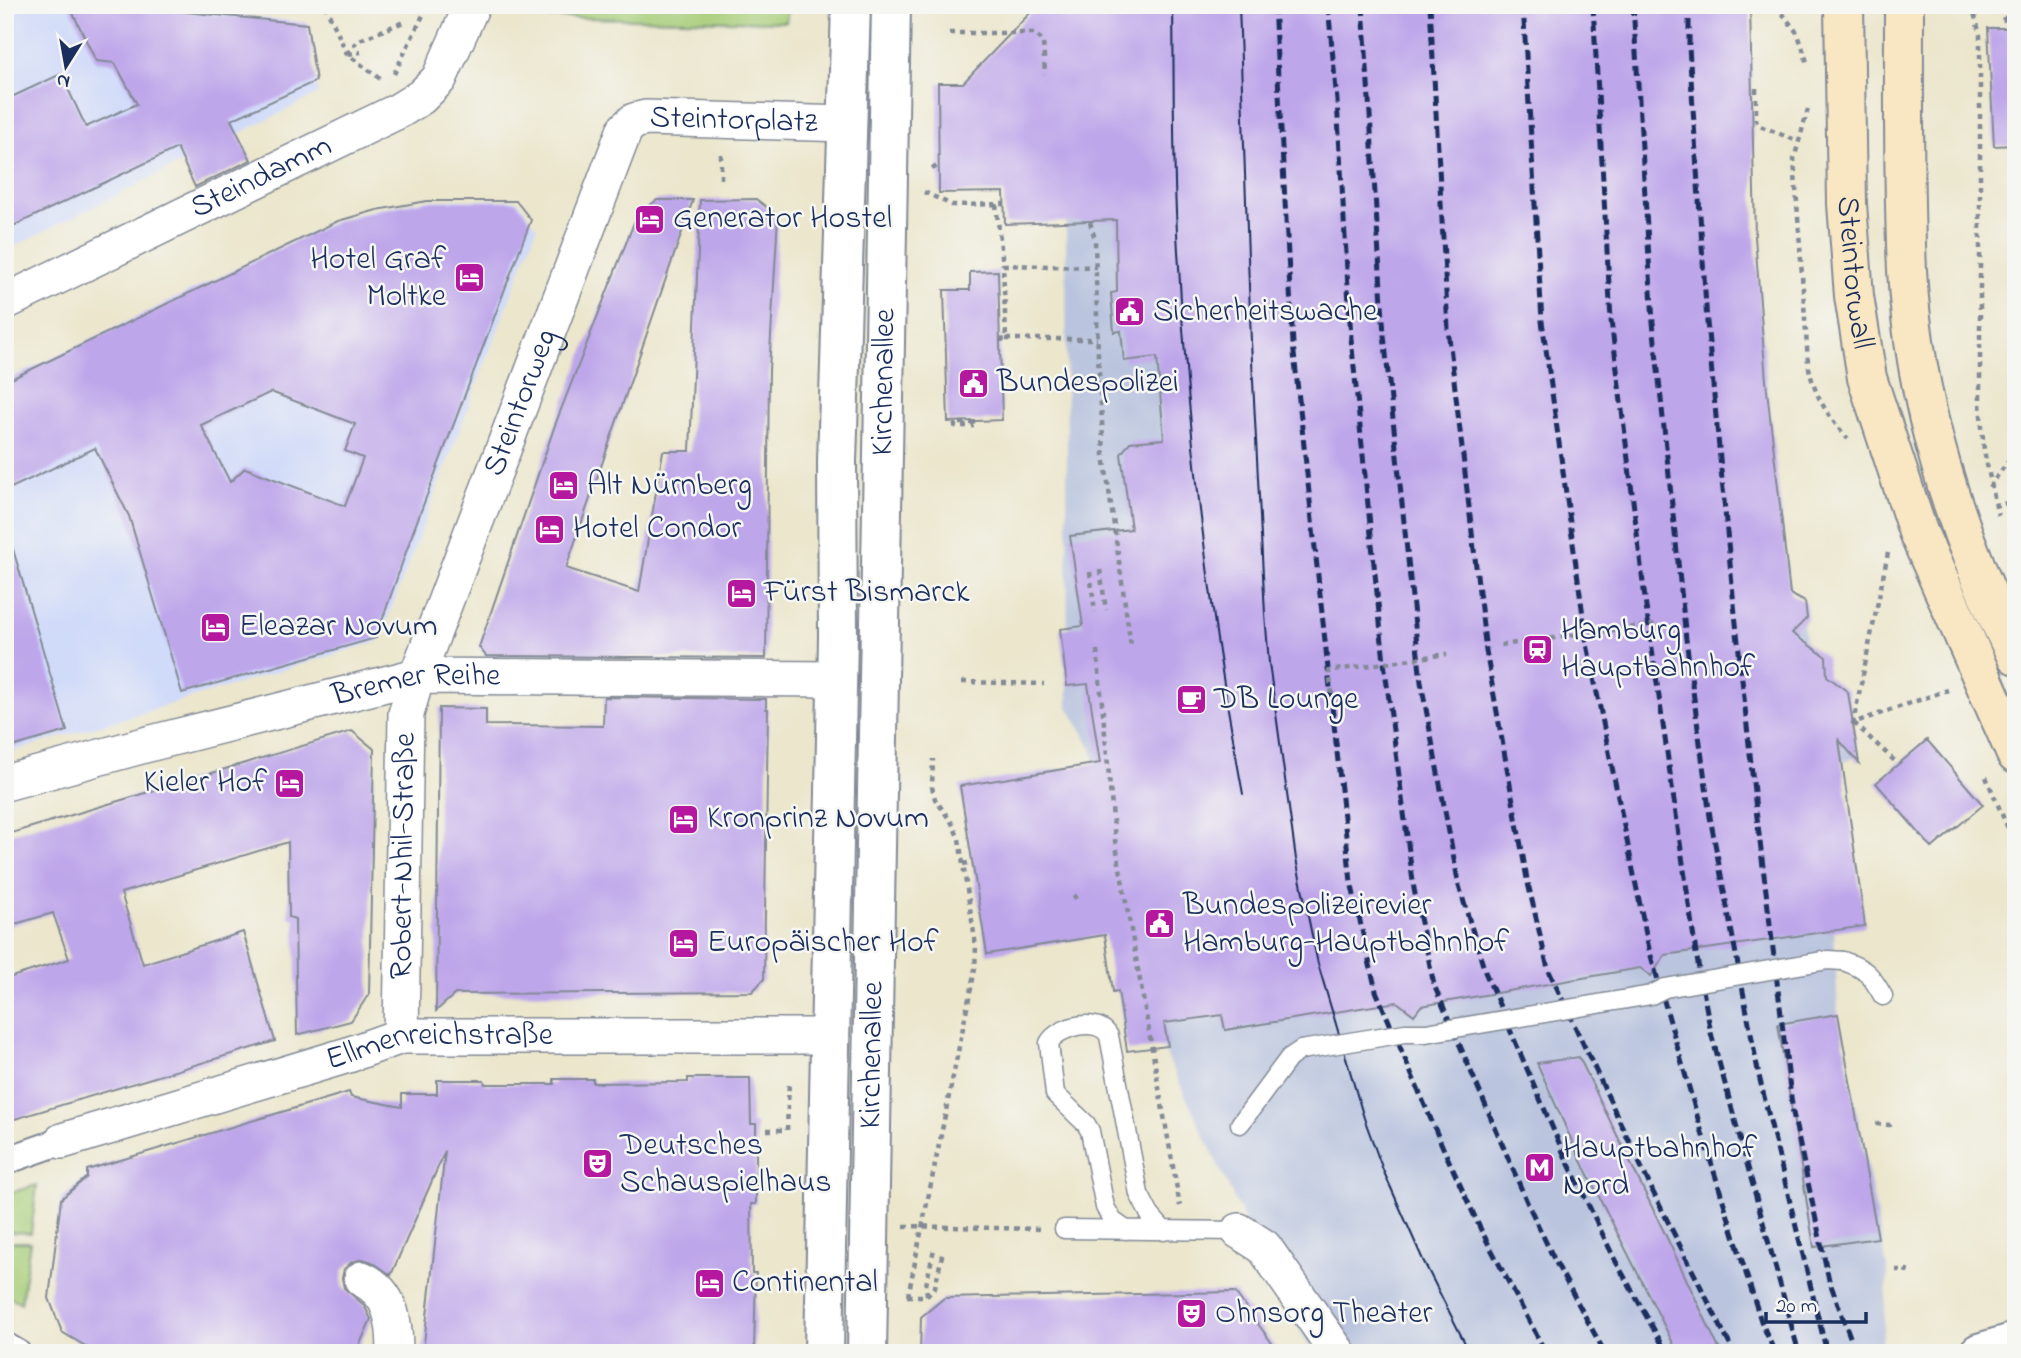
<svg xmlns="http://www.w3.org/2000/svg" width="2021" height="1358" viewBox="0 0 2021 1358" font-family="'Indie Flower',sans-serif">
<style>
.built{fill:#d0daf9}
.industrial{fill:#bac4de}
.green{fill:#a8ce79;stroke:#627e6c;stroke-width:2}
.building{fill:#bea6ea;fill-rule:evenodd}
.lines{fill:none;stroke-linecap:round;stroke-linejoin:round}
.service-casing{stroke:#838a95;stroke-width:21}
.pedestrian-casing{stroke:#838a95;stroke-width:30}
.minor-casing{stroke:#838a95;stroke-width:38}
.tertiary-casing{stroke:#838a95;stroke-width:42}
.secondary-casing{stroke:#838a95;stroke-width:42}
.path{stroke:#838a95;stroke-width:4.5;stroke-dasharray:5 5;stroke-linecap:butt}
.service{stroke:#fff;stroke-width:18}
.pedestrian{stroke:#fff;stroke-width:26}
.minor{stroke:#fff;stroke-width:35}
.tertiary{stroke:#fff;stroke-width:38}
.secondary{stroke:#f9e7c3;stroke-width:38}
.tram{stroke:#1b2f5e;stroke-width:2}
.rail{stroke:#1b2f5e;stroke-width:5;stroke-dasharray:10 5;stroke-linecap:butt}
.service-bridge-casing{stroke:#838a95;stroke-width:21;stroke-linecap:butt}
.path-bridge{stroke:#838a95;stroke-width:4.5;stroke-dasharray:5 5;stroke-linecap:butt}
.service-bridge{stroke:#fff;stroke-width:18}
.labels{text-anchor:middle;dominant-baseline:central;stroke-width:5;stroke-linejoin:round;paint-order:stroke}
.street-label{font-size:32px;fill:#1b2f5e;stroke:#f6f6f2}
.poi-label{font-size:32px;fill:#1b2f5e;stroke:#f6f6f2;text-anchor:start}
</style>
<rect width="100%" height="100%" fill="#f6f6f2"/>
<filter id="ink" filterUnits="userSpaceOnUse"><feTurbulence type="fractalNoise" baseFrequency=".0143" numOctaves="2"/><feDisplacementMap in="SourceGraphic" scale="14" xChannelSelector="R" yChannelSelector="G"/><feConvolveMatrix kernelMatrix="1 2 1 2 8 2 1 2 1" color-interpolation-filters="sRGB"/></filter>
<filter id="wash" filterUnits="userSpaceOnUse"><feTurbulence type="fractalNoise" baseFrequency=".00686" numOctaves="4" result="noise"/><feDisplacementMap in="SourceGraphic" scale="28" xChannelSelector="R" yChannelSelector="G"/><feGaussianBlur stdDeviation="1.57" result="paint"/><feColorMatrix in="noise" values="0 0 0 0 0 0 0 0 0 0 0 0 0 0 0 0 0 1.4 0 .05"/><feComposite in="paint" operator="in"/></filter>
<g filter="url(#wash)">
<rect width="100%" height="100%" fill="#ebe6cc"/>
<path class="built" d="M5,5h134l169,18 10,71 -313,157z
M427,200h90l20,27 -158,414 -374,113v-373l332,-161 40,-11z"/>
<path class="industrial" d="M1065,5h684l6,232 11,144 25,219 9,-1 5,3 2,16 -4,4 5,38 14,-6 4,3 1,7 -4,4 3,21 16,-2 6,5 9,61 -5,6 -15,3 5,36 5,-1 18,129 -31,5 4,83 50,259 -7,80h-567l-32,-53 -173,-366 -122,20 -27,-168 135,-23 -3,-15 -24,-41z"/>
<path class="green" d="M522,5h164l102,3 -2,14 -254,-5z
M37,1185l-6,48 -26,-1v-38z
M5,1242h25l-9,61 -16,-9z"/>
<g id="blocks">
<path class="building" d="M69,5h45l193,19 9,57 -85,39 20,40 -56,27 -18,-39 -172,82v-130l56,-26 25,53 51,-23 -22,-41 -19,-2z
M1099,5h651l5,232 11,144 24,213 15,8 2,16 -15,15 34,24 1,19 21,16 11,71 -20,-23 26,186 -200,29 -14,21 -11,-8 -219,38 -7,9 -17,-13 -172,28 -3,-15 -58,8 4,23 -41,5 -9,-60 -5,1 -8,-57 -118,19 -27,-168 140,-23 -12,-79 -21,2 -7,-57 23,-3 -13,-90 61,-7 -10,-75 9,-12 34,-3 -7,-82 -33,4 -3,-30 -7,1 -3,-39 6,-1 -1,-72 -111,4 -1,-32 -65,1 -1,-110h25l69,-72 67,-2z
M1988,28h28v117l-22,1z
M756,199l22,17 -9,154 -3,288 -280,-2 -7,-9 76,-222 82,-210 20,-15h36l-127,368 73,24 24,-141h27l10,-251z
M427,201h89l15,19 -118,312 -37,106 -194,55 -53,-177 -34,-68 -90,43v-109l333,-161 39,-11zM271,392l84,32 -10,27 18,7 -18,48 -100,-38 -15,14 -29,-57z
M998,271l4,149 -54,2 -4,-132h26v-18z
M12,546l55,185 -62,18v-202z
M604,697l162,2v10h2l-4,270 -12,13 -297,2 -19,17 3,-303 47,1v16l117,1z
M352,731l22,18 -5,245 -18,27 -54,14 -2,-116 -6,-2 -1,-75 -167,51 22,71 100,-32 32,109 -270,81v-143l64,-20 -16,-46 -48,14v-92z
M1927,740l56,65 -51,43 -56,-65z
M1838,1014l40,224 -64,9 -36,-223z
M1579,1057l88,181 54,115h-43l-99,-196 -42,-94z
M688,1078h62l1,46h5v80h-5l1,69h4l-2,80h-331l22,-202 -54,124 -19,-13 -9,-3 -11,3 -8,7 -2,9 2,10 20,17 7,14 -15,34h-259l-35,-21 -13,-34 12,-99 26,-22v-7l262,-78 2,5 51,10v-13h35v-14h47l1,4h69v-5h39v4l95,-1z
M1235,1292l44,61h-359l1,-36 23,-19z"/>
</g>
</g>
<g filter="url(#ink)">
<use href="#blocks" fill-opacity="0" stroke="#838a95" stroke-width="2"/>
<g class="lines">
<defs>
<path id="service" d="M1843,961c24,8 28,14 40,35
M1240,1124l49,-66 12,-8
M1064,1229l175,2
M1126,1230l-13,-9 -8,-14 -15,-76 -4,-7 -31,-30 -6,-51c9,-17 50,-27 60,-7l30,158 11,21 14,16"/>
<path id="pedestrian" d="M5,1161l57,-20
M5,1346l12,7"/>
<g id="minor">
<path id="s1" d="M5,302l395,-192 21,-13 18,-18 33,-74"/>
<path id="s2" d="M5,783l147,-40 265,-67 420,3"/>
<path id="s3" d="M401,1036l5,-322 11,-38 208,-547 9,-8 12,-3 201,6"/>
<path id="s4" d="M62,1141l286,-86 53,-19h430"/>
<path d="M1239,1231l25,16 74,106"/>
<path d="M362,1279c30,14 33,44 33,74"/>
</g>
<g id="tertiary">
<path d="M824,1353l14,-716 -1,-175 14,-457"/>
<path id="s5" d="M867,1353l24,-1348"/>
<path d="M1979,1353l37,-11"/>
</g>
<g id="secondary">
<path id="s6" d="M1844,5l3,199 7,92 13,82 51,154 98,222"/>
<path d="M1904,5c0,87 -1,178 3,265 7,132 49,267 109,385"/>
</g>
</defs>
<use href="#service" class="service-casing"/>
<use href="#pedestrian" class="pedestrian-casing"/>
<use href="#minor" class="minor-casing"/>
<use href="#tertiary" class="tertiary-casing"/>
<use href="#secondary" class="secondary-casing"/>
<path class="path" d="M325,5l22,49 35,26
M1083,5v4
M1776,5l22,29 9,28
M1972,5l8,30v368l4,48 14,64
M2006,15l10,19
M2003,17l11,22
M2014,18l2,2
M949,33h85l9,8 2,33
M347,54l10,-13 49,-20
M348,54l13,-2
M394,74l34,-69
M1756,88v32l4,6 38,15
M1808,109l-14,50 14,203c5,32 19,53 40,77
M932,169l7,-4
M721,179v-25
M924,192l28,13 52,-1
M996,204l7,61
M1090,222l5,17 3,117 6,99 27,191
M1006,339h91
M1000,340l6,-1 -3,-74 93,2
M973,421v2h-18v3h19
M1989,487l27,-36
M1994,506l22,-5
M1888,553l-35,170 95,-33
M1100,570l6,40
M1090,572l5,40
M1097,650l18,190 65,366
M962,682l82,2
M1854,723l44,41
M1986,777l30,70
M963,864l10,-2
M1073,898l5,-3
M1876,1124l14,1v-4
M767,1130h20l2,-49
M904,1226l138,3
M1896,1270h11l-1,3
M927,1295l-1,-10 8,-36
M907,1296h20l8,-9 8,-36
M908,1296l67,-327 1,-23 -17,-107 -7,-16 -17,-24 -3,-12 1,-28"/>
<use href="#service" class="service"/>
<use href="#pedestrian" class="pedestrian"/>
<use href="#minor" class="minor"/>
<use href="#tertiary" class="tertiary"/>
<use href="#secondary" class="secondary"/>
<path class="tram" d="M1173,5c1,69 0,138 3,207 9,195 31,391 67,582
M1239,5l12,337 14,272 4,49 27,196 22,105 46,154 19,52 40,90 47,93"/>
<path class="rail" d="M1274,5l19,339 58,538 25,109 68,159 36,78 66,125
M1328,5l9,96 14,237 33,324 30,227 20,96 93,217 27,57 51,94
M1363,5l21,330 22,206 15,141 38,204 26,86 78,180 52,108 52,93
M1430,5l18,324 38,322 41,228 21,90 105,223 81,161
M1523,5l19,316 45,323 62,305 56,194 56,178 14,32
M1593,5l18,315 35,287 50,346 15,80 88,320
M1633,5l20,317 33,317 24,178 49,259 68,277
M1689,5v42l18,275 26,273 22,206 38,312 36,167 27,73"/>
<defs>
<path id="service-bridge" d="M1301,1050l104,-17h21l225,-38 14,-7 163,-28 15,1"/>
</defs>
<use href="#service-bridge" class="service-bridge-casing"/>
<path class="path-bridge" d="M1501,645l157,-21 2,14
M1332,694l-3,-23 118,-17"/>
<use href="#service-bridge" class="service-bridge"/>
</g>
</g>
<defs>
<symbol id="hotel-square" viewBox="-11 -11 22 22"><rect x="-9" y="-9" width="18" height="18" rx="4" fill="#b5179e" stroke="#f6f6f2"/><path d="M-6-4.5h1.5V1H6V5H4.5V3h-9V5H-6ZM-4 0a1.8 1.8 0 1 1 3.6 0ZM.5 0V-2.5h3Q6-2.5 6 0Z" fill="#fff"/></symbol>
<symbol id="civic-square" viewBox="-11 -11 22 22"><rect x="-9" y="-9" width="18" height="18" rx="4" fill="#b5179e" stroke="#f6f6f2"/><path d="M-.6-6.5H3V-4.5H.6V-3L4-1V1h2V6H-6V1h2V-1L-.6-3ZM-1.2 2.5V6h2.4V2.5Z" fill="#fff"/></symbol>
<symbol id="station-square" viewBox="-11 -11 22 22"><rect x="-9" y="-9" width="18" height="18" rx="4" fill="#b5179e" stroke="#f6f6f2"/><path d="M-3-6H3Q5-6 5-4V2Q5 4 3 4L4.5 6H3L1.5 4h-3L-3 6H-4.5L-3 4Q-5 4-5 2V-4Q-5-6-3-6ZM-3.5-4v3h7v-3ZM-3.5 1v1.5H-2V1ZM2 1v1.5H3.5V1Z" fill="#fff"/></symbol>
<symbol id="cafe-square" viewBox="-11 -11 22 22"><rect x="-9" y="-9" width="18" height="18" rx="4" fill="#b5179e" stroke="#f6f6f2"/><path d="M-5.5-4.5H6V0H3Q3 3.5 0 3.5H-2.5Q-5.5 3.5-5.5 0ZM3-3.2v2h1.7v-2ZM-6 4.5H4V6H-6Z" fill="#fff"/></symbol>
<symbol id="theatre-square" viewBox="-11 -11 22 22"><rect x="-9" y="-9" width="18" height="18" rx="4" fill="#b5179e" stroke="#f6f6f2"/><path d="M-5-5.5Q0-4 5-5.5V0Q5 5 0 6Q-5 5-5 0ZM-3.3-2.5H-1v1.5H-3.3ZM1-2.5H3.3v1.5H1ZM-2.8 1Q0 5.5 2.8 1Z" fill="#fff"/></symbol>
<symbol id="metro-square" viewBox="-11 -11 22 22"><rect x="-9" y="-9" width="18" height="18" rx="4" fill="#b5179e" stroke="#f6f6f2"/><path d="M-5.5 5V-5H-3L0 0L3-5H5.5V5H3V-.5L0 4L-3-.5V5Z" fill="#fff"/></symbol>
</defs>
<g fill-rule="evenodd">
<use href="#hotel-square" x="632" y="202" width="35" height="35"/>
<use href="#hotel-square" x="452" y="260" width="35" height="35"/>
<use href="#civic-square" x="1112" y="294" width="35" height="35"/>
<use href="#civic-square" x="956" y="366" width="35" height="35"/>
<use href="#hotel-square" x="546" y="468" width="35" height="35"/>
<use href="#hotel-square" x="532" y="512" width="35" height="35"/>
<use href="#hotel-square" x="724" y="576" width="35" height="35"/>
<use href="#hotel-square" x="198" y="610" width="35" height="35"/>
<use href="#station-square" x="1520" y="632" width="35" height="35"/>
<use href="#cafe-square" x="1174" y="682" width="35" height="35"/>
<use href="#hotel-square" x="272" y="766" width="35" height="35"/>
<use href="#hotel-square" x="666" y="802" width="35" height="35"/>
<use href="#civic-square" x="1142" y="906" width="35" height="35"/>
<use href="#hotel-square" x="666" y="926" width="35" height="35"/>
<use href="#theatre-square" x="580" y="1146" width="35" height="35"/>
<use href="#metro-square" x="1522" y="1150" width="35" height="35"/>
<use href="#hotel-square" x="692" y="1266" width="35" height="35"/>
<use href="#theatre-square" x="1174" y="1296" width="35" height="35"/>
</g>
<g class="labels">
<g class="street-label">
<text stroke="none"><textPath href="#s3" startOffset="1059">Steintorplatz</textPath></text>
<text stroke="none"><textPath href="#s1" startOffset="285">Steindamm</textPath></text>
<text stroke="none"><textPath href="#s6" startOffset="268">Steintorwall</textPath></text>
<text stroke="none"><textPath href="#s5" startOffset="971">Kirchenallee</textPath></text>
<text stroke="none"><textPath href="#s3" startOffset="654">Steintorweg</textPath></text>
<text stroke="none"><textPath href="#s2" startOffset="424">Bremer Reihe</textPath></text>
<text stroke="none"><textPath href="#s3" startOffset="180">Robert-Nhil-Straße</textPath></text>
<text stroke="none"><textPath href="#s4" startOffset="392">Ellmenreichstraße</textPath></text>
<text stroke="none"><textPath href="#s5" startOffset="298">Kirchenallee</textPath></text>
</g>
<g class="poi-label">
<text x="673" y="219">Generator Hostel</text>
<text x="446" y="260" text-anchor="end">Hotel Graf<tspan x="446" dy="37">Moltke</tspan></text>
<text x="1153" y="312">Sicherheitswache</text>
<text x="997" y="383">Bundespolizei</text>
<text x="587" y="486">Alt Nürnberg</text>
<text x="573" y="529">Hotel Condor</text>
<text x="764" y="593">Fürst Bismarck</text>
<text x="239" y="627">Eleazar Novum</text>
<text x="1561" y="631">Hamburg<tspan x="1561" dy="37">Hauptbahnhof</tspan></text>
<text x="1214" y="700">DB Lounge</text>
<text x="267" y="783" text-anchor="end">Kieler Hof</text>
<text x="707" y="819">Kronprinz Novum</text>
<text x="1183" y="906">Bundespolizeirevier<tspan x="1183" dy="37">Hamburg-Hauptbahnhof</tspan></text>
<text x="707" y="943">Europäischer Hof</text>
<text x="620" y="1146">Deutsches<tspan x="620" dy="37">Schauspielhaus</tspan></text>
<text x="1563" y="1149">Hauptbahnhof<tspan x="1563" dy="37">Nord</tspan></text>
<text x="732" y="1283">Continental</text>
<text x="1215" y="1314">Ohnsorg Theater</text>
</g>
</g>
<rect width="2021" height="1358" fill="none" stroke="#f6f6f2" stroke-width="28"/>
<g transform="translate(66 66) rotate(191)" stroke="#f6f6f2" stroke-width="5" paint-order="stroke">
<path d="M0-5L12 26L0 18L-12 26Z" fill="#1b2f5e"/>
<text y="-10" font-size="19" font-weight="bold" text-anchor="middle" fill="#1b2f5e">N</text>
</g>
<path d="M1766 1312v10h100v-10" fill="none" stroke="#1b2f5e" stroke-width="3.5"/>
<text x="1776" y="1312" font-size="21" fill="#1b2f5e" stroke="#f6f6f2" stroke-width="5" paint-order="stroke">20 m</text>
</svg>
